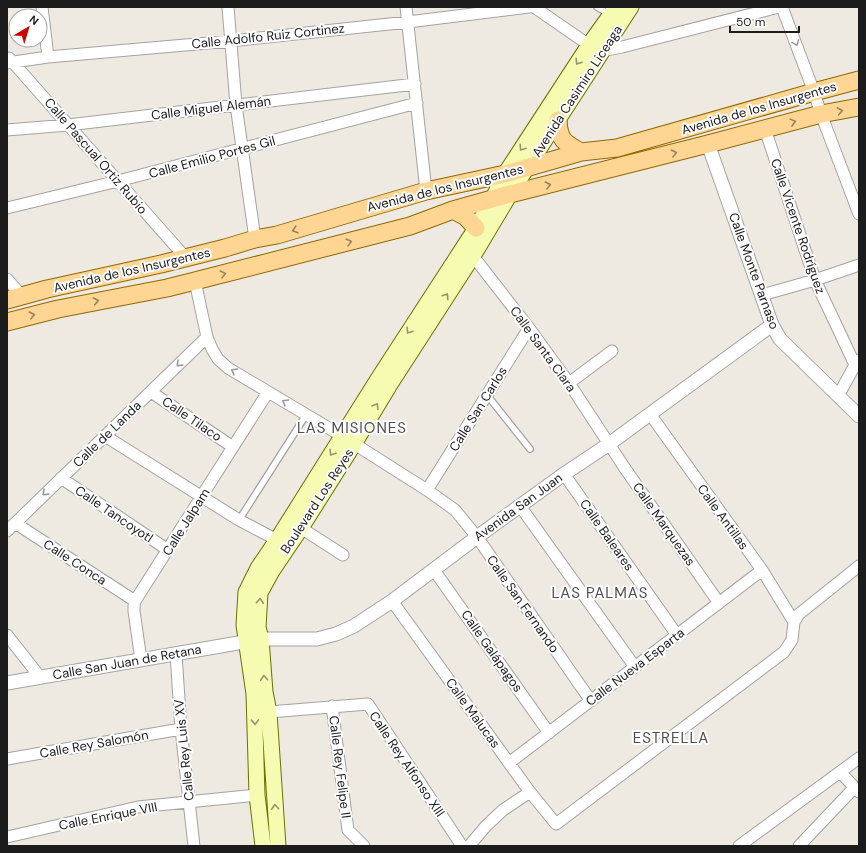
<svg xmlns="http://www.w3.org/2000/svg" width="866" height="853" viewBox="0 0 866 853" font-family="'DM Sans',sans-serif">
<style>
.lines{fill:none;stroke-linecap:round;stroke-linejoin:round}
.service-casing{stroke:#a3a3a3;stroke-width:8}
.minor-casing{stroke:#a3a3a3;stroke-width:13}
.tertiary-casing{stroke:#a3a3a3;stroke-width:15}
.secondary-casing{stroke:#647501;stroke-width:17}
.primary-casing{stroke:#936800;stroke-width:19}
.service{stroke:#fff;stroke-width:5.5}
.minor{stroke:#fff;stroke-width:11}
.tertiary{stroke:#fff;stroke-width:13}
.secondary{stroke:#f5fcb1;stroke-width:15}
.primary{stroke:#ffd594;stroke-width:17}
.oneway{stroke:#999}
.oneway2{stroke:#93976e}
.oneway3{stroke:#99825e}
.labels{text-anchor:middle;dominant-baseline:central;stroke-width:4;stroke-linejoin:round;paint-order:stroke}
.street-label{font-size:13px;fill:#1c1c1c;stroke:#fff}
.quarter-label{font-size:15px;letter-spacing:1px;fill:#4f4f4f;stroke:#fff}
</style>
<rect width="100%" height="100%" fill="#eeeae1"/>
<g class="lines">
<defs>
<path id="service" d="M597,7l12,7
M487,395l43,54
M239,520l67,-105"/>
<path id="minor" d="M42,7l6,50
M228,7l8,98 19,134
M406,7l20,184
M534,7l55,38 13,6 20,-4 157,-40
M782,7l32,85 7,22 38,100
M9,58l176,199
M7,63l41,-6 183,-16 177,-19 121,-15
M765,129l50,151 40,85
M7,130l61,-5 347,-41
M7,208l111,-27 299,-78
M473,256l56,72 40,55 55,84 95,136
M7,279l15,17
M195,281l12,56 5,12 6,10 10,9 114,68 85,54 28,20 22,27 114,164
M762,295l53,-15 44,-15
M569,383l43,-32
M151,392l82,55
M838,396l17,-31 4,-5
M650,414l112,156 32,52
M105,436l134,84 38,20
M564,474l113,161
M61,478l107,72
M427,490l102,-162
M520,506l115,161
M15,523l120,78
M301,528l42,27
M7,531l200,-194
M434,570l115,163
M392,601l138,191 26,32 228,-172 8,-12 2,-18 5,-8 60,-48
M7,635l33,42
M176,654l5,75 13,117
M141,660l-7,-49v-5l1,-5 133,-209
M332,706l16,124 16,16
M269,712l99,-8 94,142
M7,759l174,-30
M509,763l253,-193
M840,772l19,20
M7,837l131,-30 119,-12
M469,846l17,-20 17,-16 27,-18
M739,846l120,-88
M799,846l55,-58"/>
<path id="tertiary" d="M708,144l64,181 8,14 79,77
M7,683l254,-44h56l19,-5 18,-8 38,-25 85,-64 87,-63 45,-30 41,-30 122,-89"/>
<path id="secondary" d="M263,846l-6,-51 -3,-101 -10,-69 2,-33 12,-24 19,-28 101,-161 98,-151 16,-28 13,-26 84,-129 27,-38
M278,846l-9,-134 -4,-20 -4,-53 -3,-12 2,-34 12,-22 29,-43 53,-84 35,-58 84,-130 37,-62 121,-187"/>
<path id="primary" d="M558,120c1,20 6,23 23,32
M453,210l13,7 10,11
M7,300l40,-11 114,-25 64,-16 30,-9 22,-4 149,-44 79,-17 76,-22 36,-4 197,-56 45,-12
M7,322l51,-13 109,-21 28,-7 215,-55 43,-16 57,-16 198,-50 113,-30 38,-7"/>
</defs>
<use href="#service" class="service-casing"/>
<use href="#minor" class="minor-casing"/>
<use href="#tertiary" class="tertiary-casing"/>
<use href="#secondary" class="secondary-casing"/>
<use href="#primary" class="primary-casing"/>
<use href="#service" class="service"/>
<use href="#minor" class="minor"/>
<use href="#tertiary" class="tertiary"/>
<use href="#secondary" class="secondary"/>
<use href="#primary" class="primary"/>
</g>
<defs><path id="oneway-chevron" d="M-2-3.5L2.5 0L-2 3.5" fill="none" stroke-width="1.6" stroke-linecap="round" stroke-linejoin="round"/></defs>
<g class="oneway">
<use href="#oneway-chevron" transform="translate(796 43) rotate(69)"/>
<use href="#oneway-chevron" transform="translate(179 364) rotate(136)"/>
<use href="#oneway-chevron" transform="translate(234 371) rotate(-149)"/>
<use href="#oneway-chevron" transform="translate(285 402) rotate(-149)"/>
<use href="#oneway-chevron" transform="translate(45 493) rotate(136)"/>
</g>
<g class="oneway2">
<use href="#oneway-chevron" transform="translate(578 62) rotate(123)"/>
<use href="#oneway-chevron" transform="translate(522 148) rotate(124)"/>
<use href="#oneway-chevron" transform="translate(446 296) rotate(-57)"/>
<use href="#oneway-chevron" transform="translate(409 331) rotate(123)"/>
<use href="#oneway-chevron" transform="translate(376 406) rotate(-59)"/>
<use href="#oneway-chevron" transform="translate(332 453) rotate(123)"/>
<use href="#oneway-chevron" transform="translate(260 601) rotate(-86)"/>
<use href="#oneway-chevron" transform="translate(264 678) rotate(-94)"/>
<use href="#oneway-chevron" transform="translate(255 722) rotate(88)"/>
<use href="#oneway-chevron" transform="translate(275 807) rotate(-94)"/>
</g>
<g class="oneway3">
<use href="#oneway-chevron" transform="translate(840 111) rotate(-11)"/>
<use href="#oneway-chevron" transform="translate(793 122) rotate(-15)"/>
<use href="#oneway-chevron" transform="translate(674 153) rotate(-14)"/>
<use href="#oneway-chevron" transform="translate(548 185) rotate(-14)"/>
<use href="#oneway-chevron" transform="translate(295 230) rotate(163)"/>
<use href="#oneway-chevron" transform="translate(349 242) rotate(-14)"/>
<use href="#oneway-chevron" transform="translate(223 274) rotate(-14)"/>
<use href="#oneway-chevron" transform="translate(96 301) rotate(-11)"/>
<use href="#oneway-chevron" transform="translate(32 315) rotate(-14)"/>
</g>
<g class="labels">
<g class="street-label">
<text transform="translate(268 36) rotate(-6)">Calle Adolfo Ruiz Cortinez</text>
<text transform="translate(577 91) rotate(-57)">Avenida Casimiro Liceaga</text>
<text transform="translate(211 108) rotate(-7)">Calle Miguel Alemán</text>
<text transform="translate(759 108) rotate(-16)">Avenida de los Insurgentes</text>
<text transform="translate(96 156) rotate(49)">Calle Pascual Ortiz Rubio</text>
<text transform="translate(212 157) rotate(-15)">Calle Emilio Portes Gil</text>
<text transform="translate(445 188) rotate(-14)">Avenida de los Insurgentes</text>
<text transform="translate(798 226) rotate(71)">Calle Vicente Rodríguez</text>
<text transform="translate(132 270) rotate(-13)">Avenida de los Insurgentes</text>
<text transform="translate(754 271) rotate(70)">Calle Monte Parnaso</text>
<text transform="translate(543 349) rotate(54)">Calle Santa Clara</text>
<text transform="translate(478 409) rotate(-58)">Calle San Carlos</text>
<text transform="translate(192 419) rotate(34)">Calle Tilaco</text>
<text transform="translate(107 434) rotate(-44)">Calle de Landa</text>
<text transform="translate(317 501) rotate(-57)">Boulevard Los Reyes</text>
<text transform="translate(518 507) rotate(-36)">Avenida San Juan</text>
<text transform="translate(114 514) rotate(34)">Calle Tancoyotl</text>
<text transform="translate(723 517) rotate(54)">Calle Antillas</text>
<text transform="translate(186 522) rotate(-58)">Calle Jalpam</text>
<text transform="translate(664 524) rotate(55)">Calle Marquezas</text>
<text transform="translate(607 535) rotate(55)">Calle Baleares</text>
<text transform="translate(75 562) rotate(33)">Calle Conca</text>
<text transform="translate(523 604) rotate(55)">Calle San Fernando</text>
<text transform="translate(492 651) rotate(55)">Calle Galápagos</text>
<text transform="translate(127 662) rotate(-10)">Calle San Juan de Retana</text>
<text transform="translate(635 667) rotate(-37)">Calle Nueva Esparta</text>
<text transform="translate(473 713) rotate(54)">Calle Malucas</text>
<text transform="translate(94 744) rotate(-10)">Calle Rey Salomón</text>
<text transform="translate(184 750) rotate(-96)">Calle Rey Luis XV</text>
<text transform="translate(407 764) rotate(56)">Calle Rey Alfonso XIII</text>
<text transform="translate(340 767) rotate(83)">Calle Rey Felipe II</text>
<text transform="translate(108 816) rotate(-11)">Calle Enrique VIII</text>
</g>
<g class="quarter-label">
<text x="352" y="428">LAS MISIONES</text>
<text x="600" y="593">LAS PALMAS</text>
<text x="671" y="738">ESTRELLA</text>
</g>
</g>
<rect width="866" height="853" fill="none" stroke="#1c1c1c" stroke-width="16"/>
<g transform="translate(28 28) rotate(38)"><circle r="19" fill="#ffffff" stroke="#a4a4a4"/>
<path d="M0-3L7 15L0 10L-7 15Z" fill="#c70700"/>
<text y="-6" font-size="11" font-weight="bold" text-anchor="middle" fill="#1c1c1c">N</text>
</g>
<path d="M730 26v6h69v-6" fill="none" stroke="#1c1c1c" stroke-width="2"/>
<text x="736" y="26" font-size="12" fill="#1c1c1c" stroke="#ffffff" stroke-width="3" paint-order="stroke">50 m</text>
</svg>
